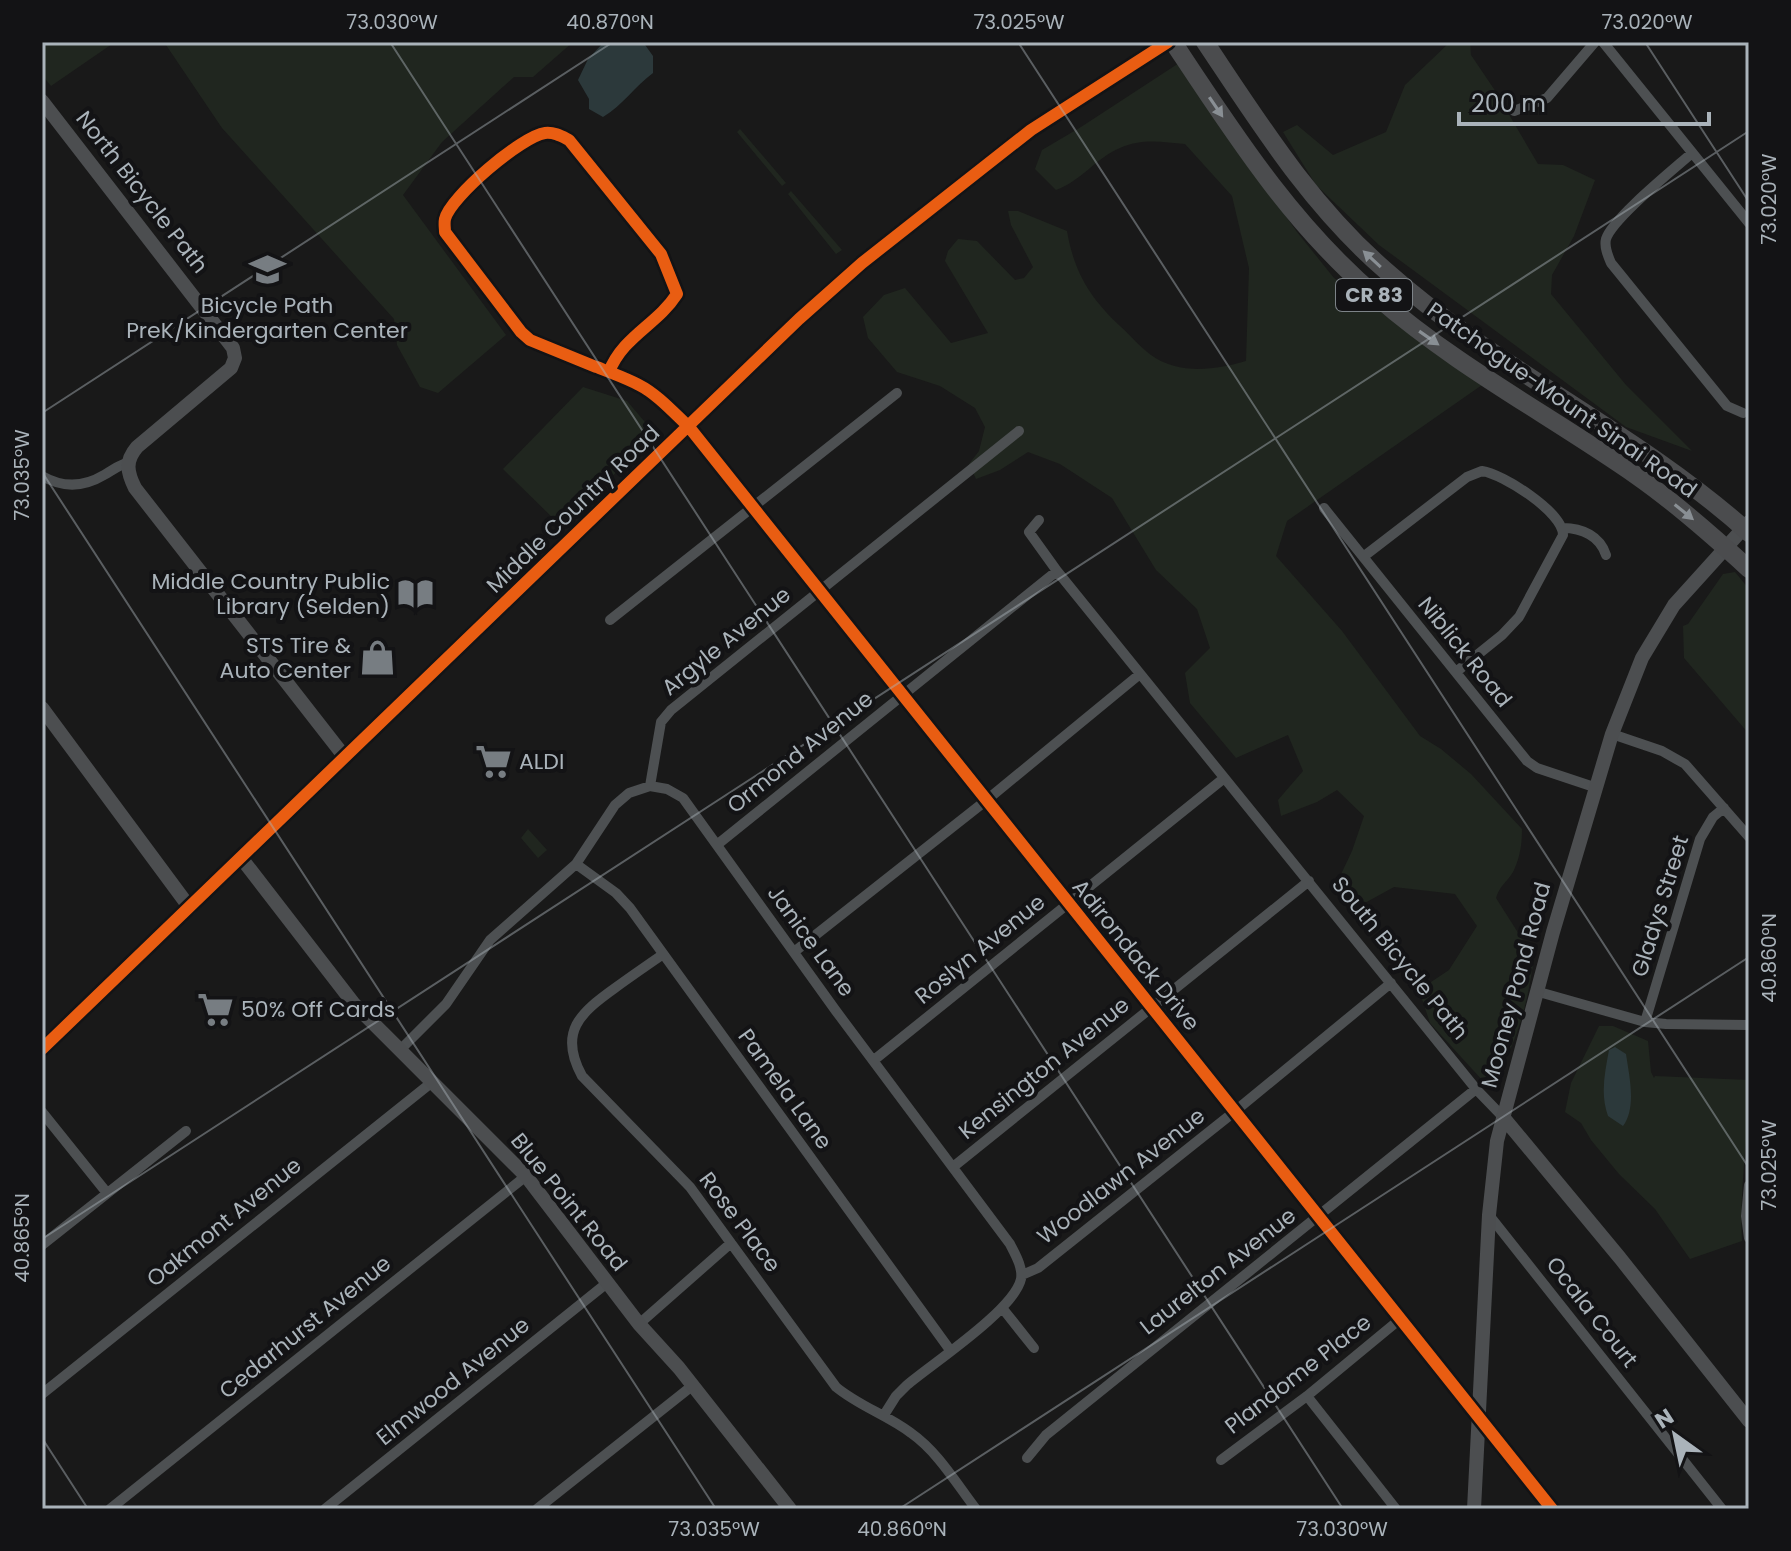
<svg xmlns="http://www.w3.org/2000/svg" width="1791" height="1551" viewBox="0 0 1791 1551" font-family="Poppins,sans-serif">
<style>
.green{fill:#20261f}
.water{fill:#2c393b}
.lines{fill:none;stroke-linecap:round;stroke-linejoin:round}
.street{stroke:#4d5052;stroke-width:10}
.secondary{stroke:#4c4e50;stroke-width:14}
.primary{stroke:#4a4c4e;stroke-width:16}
.highway{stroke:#4b4c4e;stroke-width:18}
.cycleway-casing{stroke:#131315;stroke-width:17}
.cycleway{stroke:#e95d12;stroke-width:12}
.oneway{fill:#898f94}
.ticks{fill:none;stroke:#aab3ba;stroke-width:2;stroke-opacity:0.45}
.labels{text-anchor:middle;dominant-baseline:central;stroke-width:8;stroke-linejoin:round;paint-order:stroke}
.shield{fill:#131315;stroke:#7d8388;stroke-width:2}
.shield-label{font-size:20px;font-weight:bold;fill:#aab3ba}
.street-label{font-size:22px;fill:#aab3ba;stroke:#131315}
.poi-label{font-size:22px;fill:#aab3ba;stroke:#131315;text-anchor:end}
.neatline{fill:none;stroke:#aab3ba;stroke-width:3}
.ticks-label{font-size:20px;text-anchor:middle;fill:#aab3ba}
</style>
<rect width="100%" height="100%" fill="#191919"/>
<path class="green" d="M42,42h73l-64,44 -9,-11z
M164,42h409l-40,35h-19l-72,65 -39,53 103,140 -68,58 -18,-6 -23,-42 -3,-26 -172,-191z
M1450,42h20l1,13 23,34 44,75 25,1 32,15 -21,56 -22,39 -1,19 75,91 66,66 -66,-24 -247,-182 -63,-60 -33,-53 14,-7 36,30 53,-23 19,-47z
M1179,63l118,169 37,46 148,107 -195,136 -11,35 66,75 78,105 21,13 30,25 51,55c0,15 -2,28 -8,41 -6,12 -13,13 -18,28l38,60c-6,43 -16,85 -40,121l-11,2 -53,-58 -11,-33 30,-20 28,-44 -22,-32 -61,-7 -42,23 -17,-23 17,-36 12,-35 -27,-26 -20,12 -36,14 -3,-16 25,-29 -15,-36 -52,23 -46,-55 -5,-30 25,-25 -13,-39 -41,-39 -44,-72 -52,-34 -32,-12 -28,18 -24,9 -7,-15 10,-13 6,-24 -10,-19 -35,-22 -43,-14 -29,-34 -5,-21 21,-22 21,-7 46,55 37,-10 -43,-72 3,-10 10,-12 19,2 38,39 9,-2 9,-11 -22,-42 -3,-14h10l49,20c7,41 23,67 53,95 10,9 20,21 31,29 27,20 66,15 95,6l3,-93 -17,-72 -47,-52c-22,-2 -44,-6 -65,4 -24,10 -39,33 -64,42l-21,-21 7,-19 39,-23z
M740,129l46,54 -4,3 -45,-54z
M791,191l51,59 -6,4 -48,-60z
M583,387l44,14 29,34 -96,90 -57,-56z
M1735,572l14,17v145l-65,-76 -1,-32 5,-2 35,-50z
M528,829l19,21 -9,8 -17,-20z
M1599,1026h14l35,15 3,31 3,6 1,-2 94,4c0,54 -10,107 -7,161l-52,18 -35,-50 -36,-35 -28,-34 -10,-17 -16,-11 6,-29z"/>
<path class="water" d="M604,42h39l10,14v17c-18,13 -30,32 -50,44l-14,-8v-10l-11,-19 10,-21z
M1615,1047l11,7c3,21 11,53 -3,72l-15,-10c-8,-22 -3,-44 1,-66z"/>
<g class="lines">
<path class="street" d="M1603,42l146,181
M1514,111l33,-13 48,-56
M1692,153c-18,16 -80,66 -86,86 -2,8 2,17 5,24l116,143 16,7
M609,372c14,-36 48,-47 68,-78l-16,-40 -92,-114c-8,-4 -15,-8 -24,-7 -23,3 -95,64 -100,86 -1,5 0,9 0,13l76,100 9,8 66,27h1c14,6 29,11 42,18 18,9 35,28 50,42l863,1082
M42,476c21,12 42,11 62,-1 9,-5 14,-10 24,-12
M1324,508l203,253 10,7 60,20
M1039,520l-10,12 28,39 419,518 27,28
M1563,528c19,0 37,8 43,27
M1363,557l104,-80 15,-6c21,3 81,41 81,64l-44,82 -17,18 -46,37
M610,620l287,-227
M1612,734l50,17 23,13 64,73
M650,786l11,-64 10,-12 348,-279
M718,844l339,-273
M576,864l40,29 14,15 320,442
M794,952l194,-153 152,-125
M662,955c-16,11 -32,22 -47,33 -35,25 -57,44 -33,88l108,111 146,200c23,19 51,28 75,46 27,19 45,50 65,76
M1539,992l106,30 21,2 83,1
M1645,1022l55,-183 13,-22 11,-9
M400,1050l46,-46 44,-64 86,-76 39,-59 14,-12 21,-7 17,3 16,9 153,213 174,233c5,10 13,23 11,35 -7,31 -88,84 -114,106l-11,11 -12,19
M874,1060l349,-281
M42,1112l65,81
M953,1167l356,-286
M1749,1185l-3,31 3,22
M1489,1215l233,294
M42,1245l144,-114
M1022,1275l16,-7 196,-156 157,-129
M1003,1309l31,39
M639,1324l92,-81
M42,1394l389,-311
M1307,1396l89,113
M1027,1458l19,-23 430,-346
M1221,1460l86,-64 92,-76
M110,1509l416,-333
M325,1509l282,-226
M537,1509l155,-123"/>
<path class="secondary" d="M42,101l191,247 2,10 -4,10 -94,79c-12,14 -10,25 -2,41l209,268
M42,708l148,200
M242,859l112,145 172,172 113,148 40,44 111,141
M1503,1117l117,141 129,163
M1474,1509l15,-294 8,-74 56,-209 59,-198 30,-76 32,-53 75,-83"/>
<path class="primary" d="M42,1049l757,-730 63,-56 169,-133 137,-88"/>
<path class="highway" d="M1173,42c61,92 119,183 204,255 79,69 174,119 260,179 40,28 76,60 112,93
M1205,42c55,82 105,163 180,228 112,100 252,162 364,263"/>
<defs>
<path id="cycleway" d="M609,372c14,-36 48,-47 68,-78l-16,-40 -92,-114c-8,-4 -15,-8 -24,-7 -23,3 -95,64 -100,86 -1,5 0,9 0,13l76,100 9,8 66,27h1c14,6 29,11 42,18 18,9 35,28 50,42l863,1082
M42,1049l757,-730 63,-56 169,-133 137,-88"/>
</defs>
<use href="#cycleway" class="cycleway-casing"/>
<use href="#cycleway" class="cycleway"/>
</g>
<defs><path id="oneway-solid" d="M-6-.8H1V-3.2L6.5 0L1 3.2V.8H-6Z" transform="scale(2)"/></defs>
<g class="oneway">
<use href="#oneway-solid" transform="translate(1216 107) rotate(56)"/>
<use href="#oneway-solid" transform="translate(1372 259) rotate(-137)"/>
<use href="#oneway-solid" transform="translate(1429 338) rotate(35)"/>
<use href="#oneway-solid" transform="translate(1684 512) rotate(39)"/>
</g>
<path class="ticks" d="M390,42l953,1467M1018,42l731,1126M1645,42l104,160M42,413l571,-371M42,472l674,1037M42,1239l1707,-1108M42,1438l46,71M899,1509l850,-552"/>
<defs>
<symbol id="school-bare" viewBox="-9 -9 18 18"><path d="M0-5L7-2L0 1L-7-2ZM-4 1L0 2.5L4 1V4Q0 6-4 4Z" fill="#777d82" stroke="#131315" stroke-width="2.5" paint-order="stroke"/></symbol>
<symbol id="library-bare" viewBox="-9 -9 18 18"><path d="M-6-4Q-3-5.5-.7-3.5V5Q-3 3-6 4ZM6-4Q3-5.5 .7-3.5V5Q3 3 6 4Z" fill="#777d82" stroke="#131315" stroke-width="2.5" paint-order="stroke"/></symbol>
<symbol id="shop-bare" viewBox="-9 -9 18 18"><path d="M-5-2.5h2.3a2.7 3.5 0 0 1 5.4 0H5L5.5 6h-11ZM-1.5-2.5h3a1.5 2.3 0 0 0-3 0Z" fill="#777d82" stroke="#131315" stroke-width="2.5" paint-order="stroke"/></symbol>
<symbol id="supermarket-bare" viewBox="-9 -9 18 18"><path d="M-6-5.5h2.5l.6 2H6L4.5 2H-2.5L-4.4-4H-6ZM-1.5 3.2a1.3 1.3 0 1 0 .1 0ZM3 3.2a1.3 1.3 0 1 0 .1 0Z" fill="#777d82" stroke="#131315" stroke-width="2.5" paint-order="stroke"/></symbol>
</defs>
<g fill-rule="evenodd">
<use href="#school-bare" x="242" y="244" width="51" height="51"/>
<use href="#library-bare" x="390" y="568" width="51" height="51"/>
<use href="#shop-bare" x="352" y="632" width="51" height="51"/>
<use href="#supermarket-bare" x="468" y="736" width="51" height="51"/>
<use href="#supermarket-bare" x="190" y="984" width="51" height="51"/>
</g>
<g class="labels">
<rect class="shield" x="1336" y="279" width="76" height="32" rx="6"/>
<g class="shield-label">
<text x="1374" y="295">CR 83</text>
</g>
<g class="street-label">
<text transform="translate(142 192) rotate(52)">North Bicycle Path</text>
<text transform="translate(1562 400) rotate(35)">Patchogue-Mount Sinai Road</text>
<text transform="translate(573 509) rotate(-44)">Middle Country Road</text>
<text transform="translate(726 641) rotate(-39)">Argyle Avenue</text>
<text transform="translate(1465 652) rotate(51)">Niblick Road</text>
<text transform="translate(800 752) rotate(-39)">Ormond Avenue</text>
<text transform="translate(1660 906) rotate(-73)">Gladys Street</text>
<text transform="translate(811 941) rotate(54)">Janice Lane</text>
<text transform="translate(980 949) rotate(-39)">Roslyn Avenue</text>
<text transform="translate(1136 955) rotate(51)">Adirondack Drive</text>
<text transform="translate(1400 958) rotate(51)">South Bicycle Path</text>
<text transform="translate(1516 985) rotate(-75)">Mooney Pond Road</text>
<text transform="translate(1044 1068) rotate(-39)">Kensington Avenue</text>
<text transform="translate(785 1089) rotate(54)">Pamela Lane</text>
<text transform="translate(1121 1176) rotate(-38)">Woodlawn Avenue</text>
<text transform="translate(569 1202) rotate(51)">Blue Point Road</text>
<text transform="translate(224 1222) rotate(-39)">Oakmont Avenue</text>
<text transform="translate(740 1222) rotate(53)">Rose Place</text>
<text transform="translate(1218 1271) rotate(-38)">Laurelton Avenue</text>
<text transform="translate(1592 1312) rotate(52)">Ocala Court</text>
<text transform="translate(305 1327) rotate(-39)">Cedarhurst Avenue</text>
<text transform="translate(1298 1374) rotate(-38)">Plandome Place</text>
<text transform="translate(453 1381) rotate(-39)">Elmwood Avenue</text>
</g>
<g class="poi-label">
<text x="267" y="305" text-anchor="middle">Bicycle Path<tspan x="267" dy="25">PreK/Kindergarten Center</tspan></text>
<text x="390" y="581">Middle Country Public<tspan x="390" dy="25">Library (Selden)</tspan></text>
<text x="351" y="645">STS Tire &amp;<tspan x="351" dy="25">Auto Center</tspan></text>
<text x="519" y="761" text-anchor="start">ALDI</text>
<text x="241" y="1009" text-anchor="start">50% Off Cards</text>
</g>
</g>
<rect width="1791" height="1551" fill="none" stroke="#131315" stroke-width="88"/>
<g transform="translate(1675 1435) rotate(327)" stroke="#131315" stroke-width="6" paint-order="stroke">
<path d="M0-6L14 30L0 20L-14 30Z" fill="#aab3ba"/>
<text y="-12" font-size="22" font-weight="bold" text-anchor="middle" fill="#aab3ba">N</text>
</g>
<path d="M1459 112v12h250v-12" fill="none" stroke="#aab3ba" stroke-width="4"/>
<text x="1471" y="112" font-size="24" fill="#aab3ba" stroke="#131315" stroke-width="6" paint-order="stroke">200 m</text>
<rect x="44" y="44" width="1703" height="1463" class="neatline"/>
<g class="ticks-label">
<text x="392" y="29">73.030°W</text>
<text x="610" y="29">40.870°N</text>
<text x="1019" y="29">73.025°W</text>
<text x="1647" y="29">73.020°W</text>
<text transform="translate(1769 199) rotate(-90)" y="7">73.020°W</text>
<text transform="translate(22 475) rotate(-90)" y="7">73.035°W</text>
<text transform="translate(1769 958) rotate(-90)" y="7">40.860°N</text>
<text transform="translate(1769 1165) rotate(-90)" y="7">73.025°W</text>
<text transform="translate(22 1238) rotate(-90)" y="7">40.865°N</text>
<text x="714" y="1536">73.035°W</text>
<text x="902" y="1536">40.860°N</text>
<text x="1342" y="1536">73.030°W</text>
</g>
</svg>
